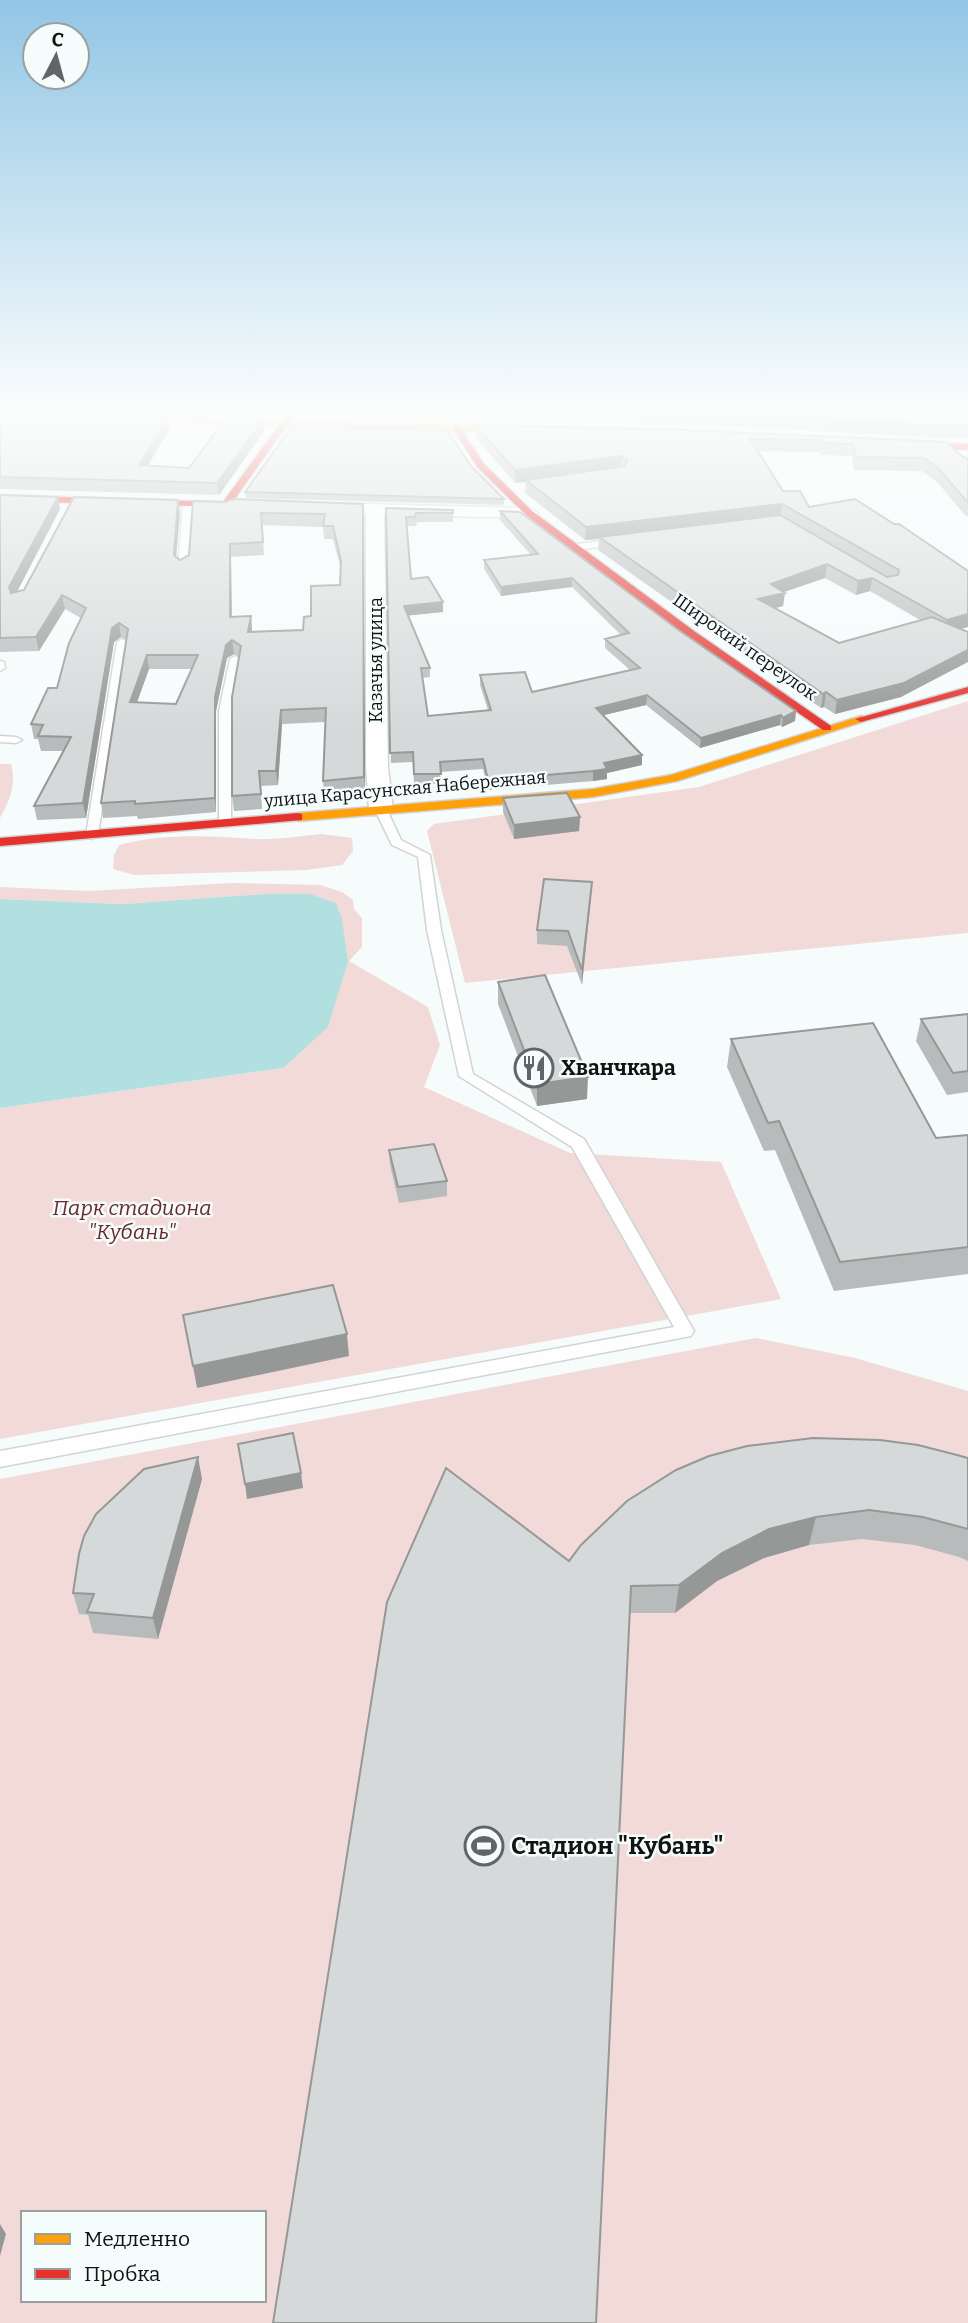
<svg xmlns="http://www.w3.org/2000/svg" width="968" height="2323" viewBox="0 0 968 2323" font-family="Bitter,serif">
<style>
.green{fill:#f2dad9;fill-rule:evenodd}
.water{fill:#b2e0e1}
.lines{fill:none;stroke-linecap:round;stroke-linejoin:round}
.lane-casing{stroke:#d1d4d4;stroke-width:3}
.street-casing{stroke:#d1d4d4;stroke-width:3}
.slow-casing{stroke:#d1d4d4;stroke-width:3}
.jam-casing{stroke:#d1d4d4;stroke-width:3}
.lane{fill:#fefefe;fill-rule:evenodd}
.street{fill:#fefefe;fill-rule:evenodd}
.slow{fill:#ff9f0a;fill-rule:evenodd}
.jam{fill:#e5322d;fill-rule:evenodd}
.wall{fill:#b8bbbb;fill-rule:evenodd}
.shaded-wall{fill:#969898}
.building{fill:#d6d9d9;stroke:#969898;stroke-width:2;fill-rule:evenodd}
.labels{text-anchor:middle;dominant-baseline:central;stroke-width:5;stroke-linejoin:round;paint-order:stroke}
.far-street-label{font-size:18px;fill:#121414;stroke:#f5fcfc}
.poi-label{font-size:21px;font-weight:bold;fill:#121414;stroke:#f5fcfc;text-anchor:start}
.park-label{font-size:21px;font-style:italic;fill:#6b292c;stroke:#f5fcfc}
.near-poi-label{font-size:24px;font-weight:bold;fill:#121414;stroke:#f5fcfc;text-anchor:start}
</style>
<rect width="100%" height="100%" fill="#f6fbfb"/>
<path class="green" d="M968,701v232l-503,50 -38,-152 7,-7 265,-37z
M0,764h11c6,21 -2,37 -11,54z
M321,834l31,4 1,13 -11,14 -36,5 -172,5 -21,-6 1,-14 5,-10c46,-12 90,-9 136,-6 22,1 45,-3 66,-5z
M233,883l87,2 22,7 11,8 1,9 8,9v29l-13,14 79,46 12,38 -16,42 146,66 151,9 60,137 -781,140v-331l283,-40 27,-174h-46l-141,10 -123,-5v-12l88,4z
M756,1338l99,20 113,33v932h-968v-844zM23,2213h241v87h-241z"/>
<path class="water" d="M264,894h46l26,9 6,16 6,42 -20,66 -45,41 -283,40v-209l123,5z"/>
<g class="lines">
<defs>
<path id="lane" d="M188,501l5,3 -5,64 -5,3 -5,-3 5,-64z
M619,539l3,1v4l-46,6 -5,-3 5,-3z
M122,639l5,3 -29,193 -6,4 -6,-4 31,-193z
M235,656l5,3 -9,52v112l-6,4 -6,-4v-112l11,-52z
M0,661l4,1 1,6 -5,3z
M0,736l16,1 6,3 -6,3 -16,-1z
M381,806l6,4 14,30 29,15 11,75 32,144 111,65 110,192 -3,5 -691,131v-16l674,-124 -102,-180 -113,-71 -32,-146 -9,-73 -26,-12 -17,-35z"/>
<path id="street" d="M324,503l205,5 9,5 -9,5 -145,-3 4,252 5,43 -4,5h-16l-4,-5 -3,-43v-253l-48,-2 -3,-4 3,-4z"/>
<path id="slow" d="M118,416l408,11 4,3 -4,3 -411,-12v-4z
M861,716l4,1v4l-188,60 -84,16 -295,24 -6,-4 6,-4 295,-24 78,-14z"/>
<path id="jam" d="M289,411h8l-68,96 -229,-6v-6l223,7z
M454,427h6l24,37 48,47 162,120 137,95v4h-8l-137,-95 -160,-120 -48,-47 -25,-39z
M898,440l70,4v6l-73,-5v-4z
M968,687v6l-107,29 -6,-3z
M298,813l4,1v6l-302,26v-8z"/>
</defs>
<use href="#lane" class="lane-casing"/>
<use href="#street" class="street-casing"/>
<use href="#slow" class="slow-casing"/>
<use href="#jam" class="jam-casing"/>
<use href="#lane" class="lane"/>
<use href="#street" class="street"/>
<use href="#slow" class="slow"/>
<use href="#jam" class="jam"/>
</g>
<path class="wall" d="M156,411h124l-2,2z
M304,411h550l60,3 1,-3h53v28l-284,-15 -380,-9z
M0,412l170,16 -22,37 41,3 76,-38 -46,65 -219,-6z
M475,425l471,17 17,15 5,1v59l-4,-3 -26,-31 -16,-12 -68,-1 -2,-14 -31,-1 -1,-3 -62,-1 25,40 26,16 46,-8 106,130 -60,68 -66,17 -11,-7 -3,1 -223,-158 1,-11 -14,1 -60,-47 1,-11 -11,1 -40,-46zM825,578l31,17 14,-4 50,29 -81,23 -64,-35 8,-2 1,-14z
M471,466l33,33v6l-258,-7 -1,-6z
M0,495l60,14 -43,83 7,-2 154,-90 2,13 -4,44 4,3 9,-5 4,-54 170,16 2,275 -41,3 -1,-14 2,-59 -43,2 -4,61 -17,1 1,23 -28,2 -2,-15 7,-139 -5,-3 -7,4 -11,53v101l-78,7 -1,-3 -34,2 -2,-15 25,-163 -5,-3 -7,5 -28,176 -49,2 -3,-14 29,-55h-22l-3,-12h-4l-3,-15 26,-36 24,-70 -16,-9 -26,42 -39,1zM262,525l61,2 1,12h9l8,30 -1,16 -29,31 -8,14 -51,2 -1,-16 -19,1 -1,-60 33,-2zM149,669h43l-16,35 -39,-2z
M386,508l67,2v12h-36l-1,4h-9l4,53 32,33 -36,3 23,53v9l-8,1 6,38 60,-6 -8,-25v-10l52,17 98,-22 -25,-22v-9l16,-4 -49,-48 -71,9 -17,-27v-9l47,-5 -31,-35v-9l180,120 116,80 -1,10 -13,6 -2,-2 -80,23 -54,-43 -42,10 38,50 -35,8v6l-14,2 -105,9 -5,-21 -43,3 1,12h-27l-1,-22 -22,1z
M503,798l77,19 -1,14 -65,8 -11,-27z
M592,882l-1,15 -9,88 -15,-39 -30,-2v-14z
M498,982l89,117 -50,7 -39,-102z
M968,1014v78l-21,3 -31,-54 5,-22z
M731,1039l205,99 32,-3v139l-134,17 -59,-141 -11,1 -37,-84z
M389,1150l58,31v15l-48,7 -9,-38z
M968,1458v103l-9,-4 -44,-12 -53,-6 -53,6 -45,13 -47,23 -42,32h-45l-61,-52z
M202,1479l-44,160 -65,-6 -5,-18 -9,-1 -6,-21z"/>
<path class="shaded-wall" d="M168,416l2,12 -29,49 -2,-12z
M264,419l1,11 -46,65 -2,-12z
M621,456v12l-95,12v2l-11,1v-13z
M58,497l2,12 -48,92 -3,-14z
M178,500l2,13 -5,55 -1,-13z
M363,504v13l2,275 -1,-15z
M782,504l-1,12 -182,21v2l-14,1 1,-13z
M230,544l1,13 1,73 -2,-13z
M827,564l-2,14 -50,17 10,-2 -2,13 -27,7 2,-14 13,-15z
M572,578v9l-71,9v-9z
M872,578l-2,13 -14,4 2,-14z
M62,595l3,14 -26,42 -3,-14z
M443,602v10l-39,4v-10z
M968,614v13l-24,7 3,-14z
M251,616l1,14 -3,16 -1,-14z
M119,623l2,14 -7,5 -28,176 -3,-15 29,-175z
M232,640l2,14 -7,4 -11,53v101l-1,-14v-101l11,-52z
M968,650v12l-67,35 -66,17 2,-14z
M147,655l2,14 -17,47 -2,-14z
M826,692l-2,15 -3,1 2,-14z
M647,695l-1,10 -50,12v-9z
M281,710l1,14 -4,61 -2,-14z
M796,711l-1,10 -13,6 1,-9z
M781,715l-1,10 -80,23 1,-10z
M642,755v10l-35,8v6l-14,2v-10l11,-8z
M580,817l-1,14 -65,8v-14z
M592,882l-1,15 -9,88v-15z
M588,1077l-1,22 -50,7v-22z
M347,1334l2,22 -152,32 -4,-22z
M198,1457l4,22 -44,160 -5,-21z
M301,1473l2,15 -56,11 -2,-15z
M816,1517l-7,28 -45,13 -47,23 -42,32 4,-28 43,-32 47,-24z
M0,2224l6,10 -6,22z"/>
<path class="building" d="M635,411h219l61,3 1,-3h52v16l-283,-15z
M0,412l168,4 -29,49 50,3 37,-50 38,1 -47,64 -217,-6z
M475,425l210,5 261,12 17,15 5,1v45l-28,-33 -16,-12 -68,-1 -3,-13 -31,-1v-3l-72,-1 33,52h17l9,16 46,-8 39,25h5l69,47v43l-21,6 -75,-42 -14,3 -31,-17 -56,20 14,9 -27,6 81,44 93,-26 36,15v18l-64,33 -67,17 -11,-8 -3,2 -224,-157 181,-22 107,62 11,-2 1,-5 -117,-66 -196,23 -60,-47 99,-14 2,-6 -6,-4 -106,14z
M292,426l155,4 24,36 33,33 -259,-7z
M0,495l58,2 -49,90 2,6 13,-3 50,-93 104,3 -4,55 6,5 9,-5 4,-54 32,1 9,-3 129,5 1,273 -41,4 3,-73 -45,2 -5,61h-17l2,23 -29,2v-99l9,-51 -9,-6 -6,5 -11,52v101l-80,6v-3l-34,2 27,-174 -9,-6 -7,5 -29,175 -49,3 37,-69 -33,-1 5,-11 -12,-1 17,-36h9l12,-45 17,-35 -24,-13 -26,42 -36,1zM261,513l64,1 -2,12h10l8,35 -1,24 -29,1v30l-7,1 -1,13 -55,2 3,-16 -21,1v-73l33,-2zM147,655h51l-22,49 -46,-2z
M386,508l67,2v3h-37l-1,4h-9l5,62 17,-2 15,25 -39,4 26,62h-9l7,48 63,-6 -11,-35 45,-3 7,20 108,-24 -35,-29 24,-6 -57,-55 -71,9 -17,-27 54,-6 -38,-43 20,1 160,119 116,80 -13,7 -2,-3 -80,23 -54,-43 -51,13 46,47 -38,8 3,6 -14,2 -105,9 -5,-21 -43,3 1,12h-27l-1,-22 -23,1z
M567,793l13,24 -66,8 -11,-27z
M544,879l48,3 -10,88 -14,-39 -31,-1z
M545,975l43,102 -51,7 -39,-102z
M968,1014v57l-15,2 -32,-54z
M873,1023l63,115 32,-3v112l-128,15 -61,-141 -11,2 -37,-84z
M434,1144l13,37 -49,6 -9,-37z
M333,1285l14,49 -154,32 -10,-51z
M293,1433l8,40 -56,11 -7,-40z
M813,1438l67,2 38,5 39,10 11,3v71l-45,-12 -54,-7 -53,7 -47,12 -47,24 -43,32 -48,1 -35,737h-323l114,-721 59,-134 123,93 12,-16 46,-44 49,-31 33,-14 38,-10z
M198,1457l-45,161 -66,-6 7,-18 -21,-1 6,-39 5,-18 12,-22 48,-45z"/>
<linearGradient id="sky" x2="0" y2="1"><stop stop-color="#92c6e5"/><stop offset="0.56" stop-color="#fbfdfd"/><stop offset="1" stop-color="#fbfdfd" stop-opacity="0"/></linearGradient>
<rect width="968" height="736" fill="url(#sky)"/>
<defs>
<symbol id="restaurant-ring" viewBox="-11 -11 22 22"><circle r="9.5" fill="#f5fcfc" stroke="#626565" stroke-width="1.5"/><path d="M-5-6h1v4h1v-4h1v4h1v-4h1v5L-1.5 .5V6h-2V.5L-5-1ZM5-6V6H3V1.5H1.5Q1.5-4 5-6Z" fill="#626565"/></symbol>
<symbol id="stadium-ring" viewBox="-11 -11 22 22"><circle r="9.5" fill="#f5fcfc" stroke="#626565" stroke-width="1.5"/><path d="M0-5a6.5 5 0 1 0 0 10a6.5 5 0 1 0 0-10ZM-3.5-1.8h7v3.6h-7Z" fill="#626565"/></symbol>
</defs>
<g fill-rule="evenodd">
<use href="#restaurant-ring" x="512" y="1046" width="44" height="44"/>
<use href="#stadium-ring" x="462" y="1824" width="44" height="44"/>
</g>
<g class="labels">
<g class="far-street-label">
<text transform="translate(745 647) rotate(35)">Широкий переулок</text>
<text transform="translate(376 660) rotate(-90)">Казачья улица</text>
<text transform="translate(405 789) rotate(-5)">улица Карасунская Набережная</text>
</g>
<g class="poi-label">
<text x="561" y="1068">Хванчкара</text>
</g>
<g class="park-label">
<text x="132" y="1208">Парк стадиона<tspan x="132" dy="24">"Кубань"</tspan></text>
</g>
<g class="near-poi-label">
<text x="511" y="1846">Стадион "Кубань"</text>
</g>
</g>
<rect x="21" y="2211" width="245" height="91" fill="#f5fcfc" stroke="#9a9f9f" stroke-width="2"/>
<rect x="35" y="2234" width="35" height="10" fill="#ff9f0a" stroke="#9a9f9f" stroke-width="2"/>
<text x="84" y="2246" font-size="21" fill="#121414">Медленно</text>
<rect x="35" y="2269" width="35" height="10" fill="#e5322d" stroke="#9a9f9f" stroke-width="2"/>
<text x="84" y="2281" font-size="21" fill="#121414">Пробка</text>
<g transform="translate(56 56) rotate(6)"><circle r="33" fill="#f5fcfc" stroke="#9a9f9f" stroke-width="2"/>
<path d="M0-5L12 26L0 18L-12 26Z" fill="#626565"/>
<text y="-10" font-size="19" font-weight="bold" text-anchor="middle" fill="#121414">С</text>
</g>
</svg>
